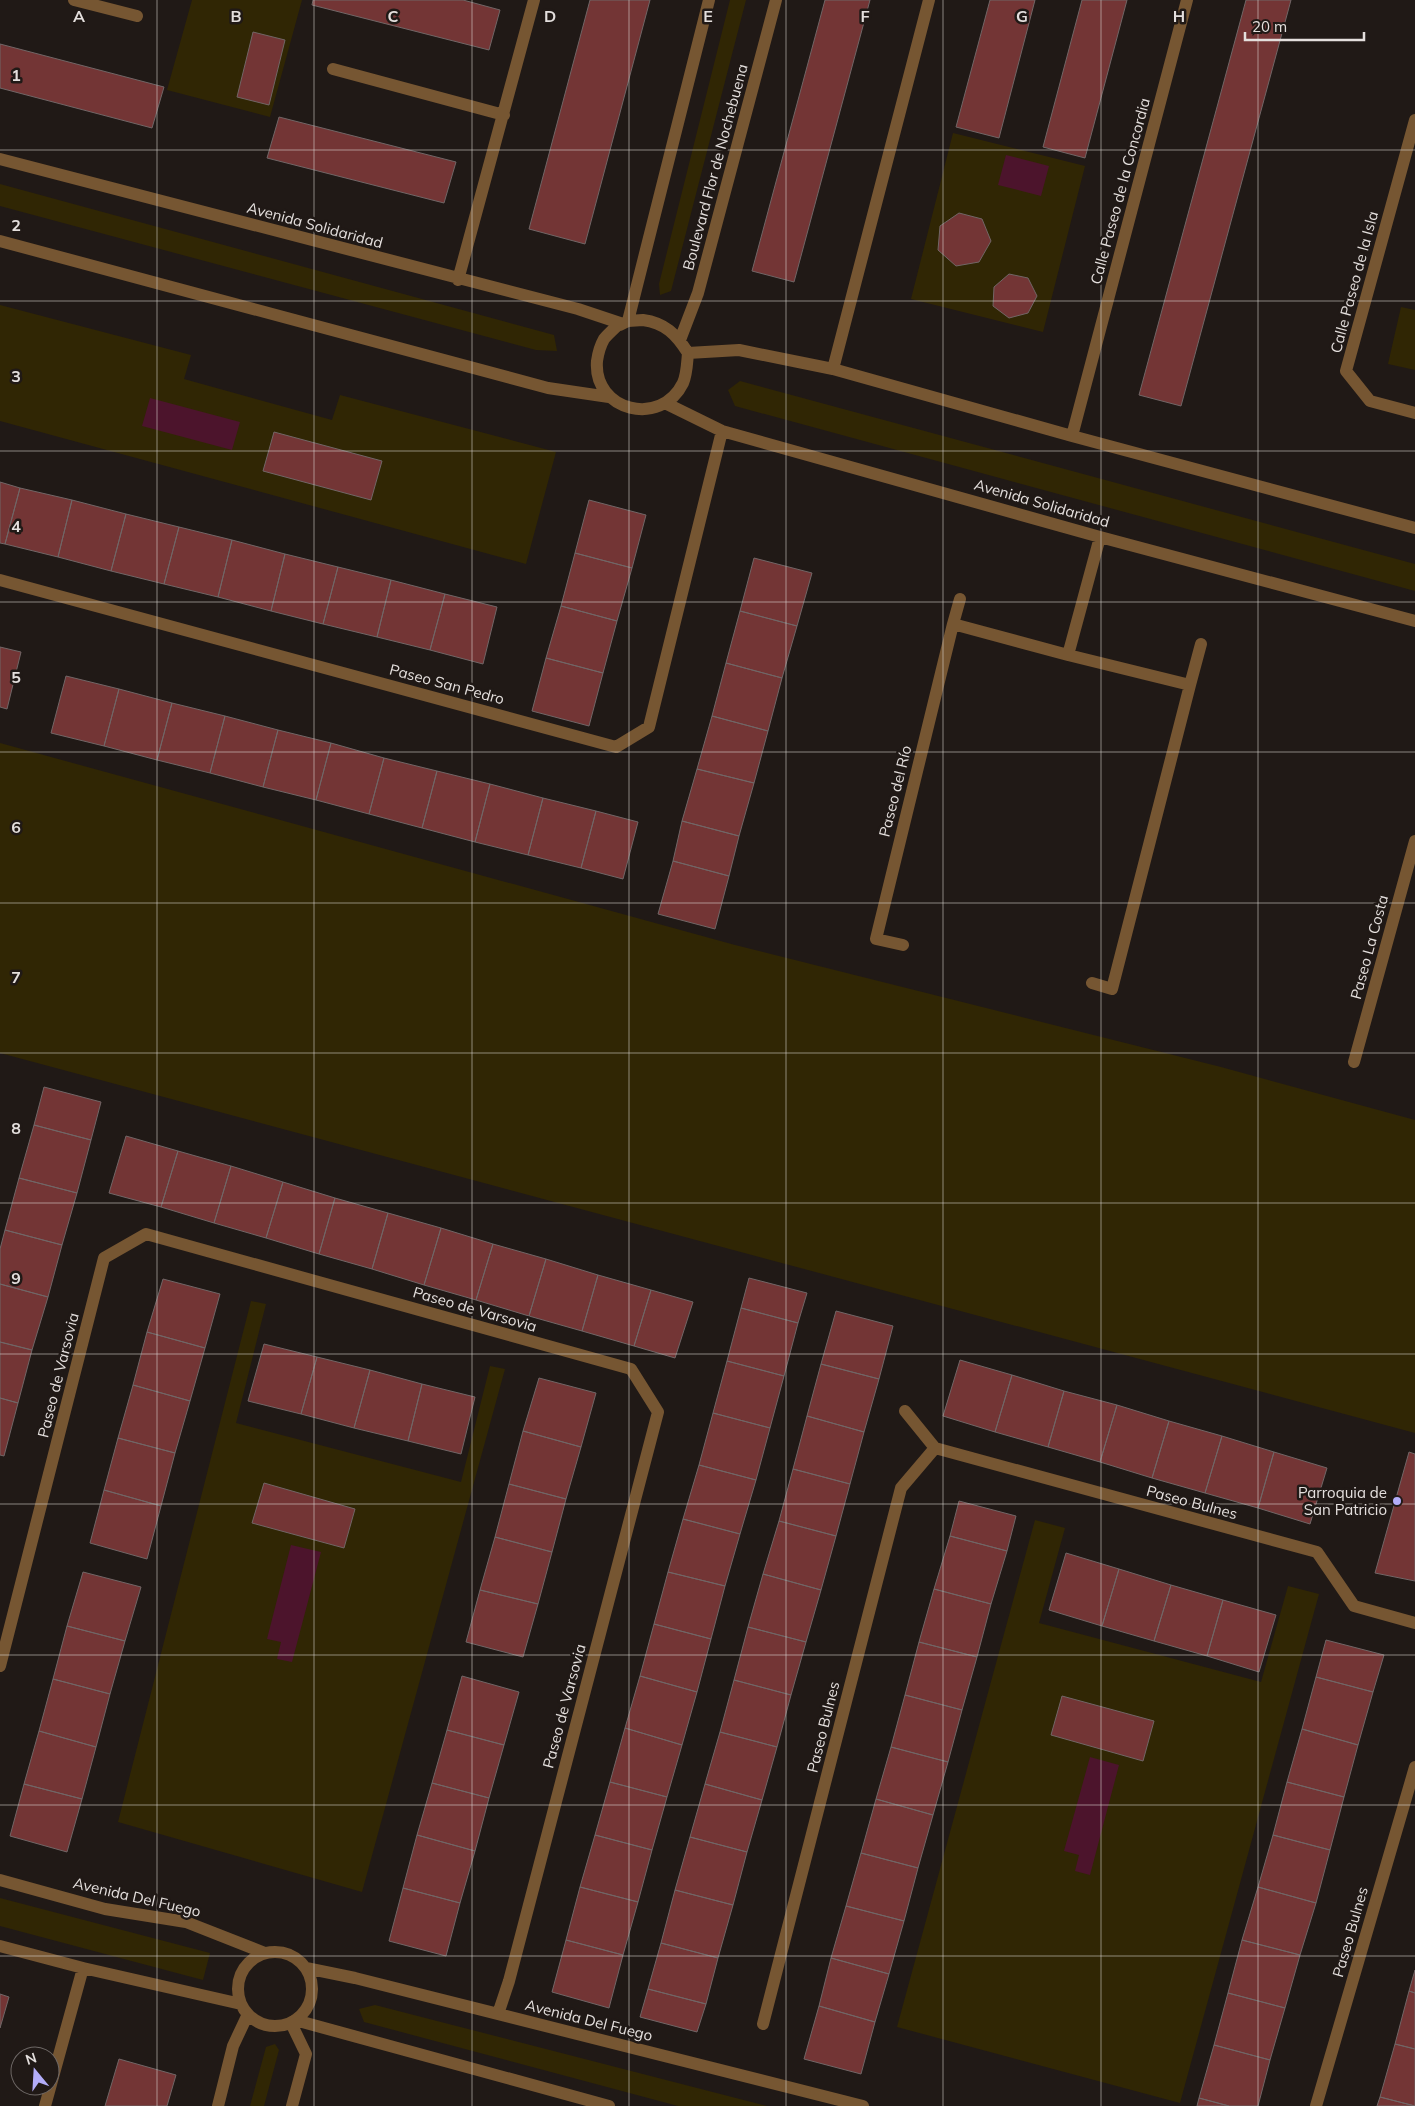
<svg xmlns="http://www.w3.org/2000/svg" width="1415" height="2106" viewBox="0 0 1415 2106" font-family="Mulish,sans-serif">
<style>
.green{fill:#302604}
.water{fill:#4c142c}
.building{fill:#733535;stroke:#716666}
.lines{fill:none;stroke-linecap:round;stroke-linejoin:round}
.minor{stroke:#765632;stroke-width:12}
.grid{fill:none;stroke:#e4dfdd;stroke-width:1;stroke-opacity:0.55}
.poi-dot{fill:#b3adf9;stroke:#201916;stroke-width:2}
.labels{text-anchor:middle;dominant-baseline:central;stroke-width:5;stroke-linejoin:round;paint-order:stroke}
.street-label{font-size:15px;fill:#e4dfdd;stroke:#201916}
.poi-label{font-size:15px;fill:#e4dfdd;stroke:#201916;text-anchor:end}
.grid-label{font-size:16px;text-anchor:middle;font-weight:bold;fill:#e4dfdd;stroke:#201916;stroke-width:5;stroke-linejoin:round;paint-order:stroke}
</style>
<rect width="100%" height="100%" fill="#201916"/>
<path class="green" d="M192,0h110l-32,117 -103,-27z
M730,0h16l-75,291 -11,4 -1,-11z
M953,133l132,33 -42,166 -132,-33z
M0,184l554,151 3,16 -21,-1 -536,-144z
M0,305l191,50 -7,24 148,41 8,-25 216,57 -30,112 -526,-143z
M1401,307l14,3v60l-27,-6z
M740,381l675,183v27l-680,-185 -7,-16z
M0,743l735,202 486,122 194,53v313l-1415,-380z
M251,1301l15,3 -30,119 225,59 29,-116 15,3 -143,523 -244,-70z
M1035,1520l30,8 -26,95 222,59 27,-96 31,8 -139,509 -283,-76z
M0,1898l210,55 -7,27 -203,-54z
M375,2005l392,101h-89l-314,-84 -5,-13z
M275,2044l4,6 -15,56h-14l16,-59z"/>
<path class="water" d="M1006,155l43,11 -8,30 -43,-11z
M150,398l90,24 -8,28 -90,-24z
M291,1545l30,7 -29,110 -15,-3 4,-17 -14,-3z
M1090,1757l29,8 -29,110 -15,-4 4,-16 -15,-4z"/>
<path class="building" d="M313,0h150l37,10 -11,40 -177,-45z
M590,0h60l-65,244 -56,-15z
M825,0h45l-76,282 -42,-11z
M990,0h45l-36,138 -43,-11z
M1082,0h45l-42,158 -42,-11z
M1246,0h45l-110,406 -42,-11z
M253,32l32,8 -16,65 -32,-8z
M0,44l164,43 -12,41 -152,-40z
M279,117l177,45 -12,41 -177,-45z
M959,213l23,6 9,22 -12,21 -23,4 -18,-16 2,-24z
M1009,274l19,4 9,18 -9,17 -19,5 -16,-12 1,-19z
M274,432l108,29 -11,39 -108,-29z
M0,482l20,6 -15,56 -5,-1z
M20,488l52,12 -14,57 -53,-13z
M72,500l54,14 -15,57 -53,-14z
M589,500l57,15 -14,53 -57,-15z
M126,514l53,13 -15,57 -53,-13z
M179,527l53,13 -14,57 -54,-13z
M232,540l53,14 -14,57 -53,-14z
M575,553l57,15 -15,53 -56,-15z
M285,554l53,13 -15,57 -52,-13z
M754,558l58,15 -15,53 -57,-15z
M338,567l53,13 -14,57 -54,-13z
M391,580l54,14 -15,56 -53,-13z
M445,594l52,13 -14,57 -53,-14z
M561,606l56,15 -14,52 -57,-15z
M740,611l57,15 -15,52 -56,-15z
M0,647l21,5 -14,57 -7,-2z
M546,658l57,15 -14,53 -57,-15z
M726,663l56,15 -14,53 -56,-15z
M66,676l53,13 -15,57 -53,-13z
M119,689l53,14 -15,57 -53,-14z
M172,703l53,13 -15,57 -53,-13z
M225,716l53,14 -15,57 -53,-14z
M712,716l56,15 -14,52 -57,-14z
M278,730l53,13 -15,57 -53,-13z
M331,743l53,15 -15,56 -53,-14z
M384,758l53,13 -15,57 -53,-14z
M697,769l57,14 -15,53 -57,-15z
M437,771l53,13 -15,58 -53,-14z
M490,784l53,14 -15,57 -53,-13z
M543,798l53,13 -15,57 -53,-13z
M596,811l42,11 -15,57 -42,-11z
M682,821l57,15 -10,40 -56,-15z
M673,861l56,15 -14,53 -57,-15z
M44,1087l57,15 -10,38 -57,-15z
M34,1125l57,15 -14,53 -58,-15z
M126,1136l52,15 -17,56 -52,-14z
M178,1151l53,15 -17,57 -53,-16z
M231,1166l52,16 -17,56 -52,-15z
M19,1178l58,15 -15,52 -57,-15z
M283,1182l52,16 -16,56 -53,-16z
M335,1198l53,15 -16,56 -53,-15z
M388,1213l53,15 -17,57 -52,-16z
M441,1228l52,16 -17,56 -52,-15z
M5,1230l57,15 -14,52 -48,-13v-35z
M493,1244l53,15 -17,57 -53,-16z
M546,1259l52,16 -16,56 -53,-15z
M598,1275l53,15 -17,56 -52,-15z
M749,1278l58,15 -9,30 -57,-15z
M163,1279l57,15 -15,54 -58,-16z
M0,1284l48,13 -16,53 -32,-8z
M651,1290l42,12 -18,56 -41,-12z
M741,1308l57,15 -14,53 -57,-15z
M836,1311l57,15 -14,53 -58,-15z
M147,1332l58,16 -15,53 -57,-16z
M0,1342l32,8 -14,53 -18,-5z
M264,1344l53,13 -16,57 -53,-13z
M317,1357l53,13 -16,58 -53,-14z
M960,1360l52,15 -17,57 -52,-16z
M727,1361l57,15 -14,52 -57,-15z
M821,1364l58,15 -15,53 -57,-16z
M370,1370l52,14 -14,57 -54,-13z
M1012,1375l52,16 -16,56 -53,-15z
M539,1378l57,15 -15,54 -58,-16z
M422,1384l53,13 -14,57 -53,-13z
M133,1385l57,16 -15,52 -57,-15z
M1064,1391l53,14 -17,57 -52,-15z
M0,1398l18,5 -14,53 -4,-1z
M1117,1405l52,16 -17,57 -52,-16z
M713,1413l57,15 -14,52 -57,-15z
M807,1416l57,16 -14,52 -57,-15z
M1169,1421l53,15 -17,57 -53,-15z
M523,1431l58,16 -15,52 -57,-15z
M1222,1436l52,16 -16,56 -53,-15z
M118,1438l57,15 -14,53 -57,-16z
M1274,1452l53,16 -17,56 -52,-16z
M1409,1452l6,2v127l-40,-8z
M699,1465l57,15 -16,54 -57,-15z
M793,1469l57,15 -14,52 -57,-15z
M264,1483l91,26 -11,39 -92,-25z
M509,1484l57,15 -14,53 -57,-15z
M104,1490l57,16 -14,53 -57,-16z
M959,1501l57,15 -9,35 -57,-15z
M683,1519l57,15 -15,52 -57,-14z
M779,1521l57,15 -15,54 -58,-16z
M950,1536l57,15 -16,53 -57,-15z
M495,1537l57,15 -14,52 -58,-14z
M1066,1553l53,16 -17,57 -53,-16z
M1119,1569l52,16 -17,56 -52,-15z
M83,1572l58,15 -16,54 -58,-15z
M668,1572l57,14 -14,53 -57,-15z
M763,1574l58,16 -15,52 -58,-15z
M1171,1585l52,15 -16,56 -53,-15z
M934,1589l57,15 -14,53 -58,-15z
M480,1590l58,14 -15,53 -57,-15z
M1223,1600l53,15 -17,57 -52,-16z
M654,1624l57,15 -14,53 -57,-16z
M67,1626l58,15 -15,53 -57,-15z
M748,1627l58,15 -15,53 -57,-15z
M1326,1640l58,15 -11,37 -57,-15z
M919,1642l58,15 -15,53 -57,-15z
M462,1676l57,16 -15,53 -57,-15z
M640,1676l57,16 -15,53 -57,-17z
M1316,1677l57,15 -15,53 -56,-16z
M53,1679l57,15 -14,53 -57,-16z
M734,1680l57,15 -14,52 -57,-15z
M905,1695l57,15 -14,52 -57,-15z
M1062,1696l92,25 -11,40 -92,-26z
M625,1728l57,17 -15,52 -57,-15z
M1302,1729l56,16 -14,52 -57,-15z
M447,1730l57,15 -15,53 -57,-15z
M39,1731l57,16 -14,52 -58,-15z
M720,1732l57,15 -15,53 -57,-16z
M891,1747l57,15 -15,53 -57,-16z
M610,1782l57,15 -15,53 -57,-15z
M1287,1782l57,15 -14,53 -57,-15z
M432,1783l57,15 -14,53 -58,-16z
M24,1784l58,15 -15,53 -57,-16z
M705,1784l57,16 -15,52 -57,-15z
M876,1799l57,16 -15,53 -57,-15z
M417,1835l58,16 -15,52 -57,-15z
M595,1835l57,15 -14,52 -58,-15z
M1273,1835l57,15 -14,53 -58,-16z
M690,1837l57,15 -14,53 -58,-15z
M861,1853l57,15 -14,53 -58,-15z
M580,1887l58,15 -15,53 -57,-15z
M1258,1887l58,16 -16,52 -58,-15z
M403,1888l57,15 -14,53 -57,-15z
M675,1890l58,15 -15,53 -57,-15z
M846,1906l58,15 -15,53 -58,-16z
M566,1940l57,15 -14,53 -57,-16z
M1242,1940l58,15 -15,53 -57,-15z
M661,1943l57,15 -12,46 -58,-15z
M831,1958l58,16 -14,48 -56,-16z
M1415,1970v23l-6,-2z
M648,1989l58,15 -9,28 -57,-15z
M1409,1991l6,2v56l-20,-5z
M1228,1993l57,15 -15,52 -56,-15z
M0,1994l9,3 -9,31z
M819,2006l56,16 -14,52 -57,-15z
M1395,2044l20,5v57l-35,-9z
M1214,2045l56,15 -12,46h-29l-30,-8z
M119,2059l57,16 -9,31h-62z
M1380,2097l35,9h-38z
M1199,2098l30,8h-32z"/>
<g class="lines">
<path class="minor" d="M74,0l63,16
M333,69l171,46
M1415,120l-69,251 24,30 45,12
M0,159l578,150 42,14
M0,241l548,147 61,9
M458,280l76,-280
M643,320c22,3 33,14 45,33 -1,10 -1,21 -5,30 -22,45 -90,28 -86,-22 1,-7 3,-15 7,-22 4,-5 11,-11 16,-16v2l8,-4z
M628,321l81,-321
M680,340l18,-47 78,-293
M688,353l51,-3 94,19 239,67 343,92
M833,369l96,-369
M665,403l57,28 378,106 315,84
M1072,436l115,-436
M0,580l616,167 33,-20 73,-296
M953,624l7,-25
M1068,655l32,-118
M1190,685l11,-41
M903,945l-27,-6 77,-315 115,31 122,30 -78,304 -20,-6
M1354,1062l61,-221
M905,1411l30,37
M0,1666l104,-408 42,-24 485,135 27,43 -149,569 -11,33
M0,1880l105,29 81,13 79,31
M0,1946l83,22 158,36
M238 1989a37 37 0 1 1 74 0a37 37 0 1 1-74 0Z
M306,1968l49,10 508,128
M295,2020l314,86
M291,2023l15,31 -14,52
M763,2024l138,-536 34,-40 382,104 37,54 61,17
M45,2106l38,-138
M218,2106l15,-60 15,-32
M1316,2106l99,-339"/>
</g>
<path class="grid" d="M157,0v2106M314,0v2106M472,0v2106M629,0v2106M786,0v2106M943,0v2106M1101,0v2106M1258,0v2106M0,150h1415M0,301h1415M0,451h1415M0,602h1415M0,752h1415M0,903h1415M0,1053h1415M0,1203h1415M0,1354h1415M0,1504h1415M0,1655h1415M0,1805h1415M0,1956h1415"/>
<circle class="poi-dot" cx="1397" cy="1501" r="5"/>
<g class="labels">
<g class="street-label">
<text transform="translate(715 167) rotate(-75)">Boulevard Flor de Nochebuena</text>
<text transform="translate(1120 191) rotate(-75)">Calle Paseo de la Concordia</text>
<text transform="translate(315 225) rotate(15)">Avenida Solidaridad</text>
<text transform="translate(1354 282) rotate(-75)">Calle Paseo de la Isla</text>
<text transform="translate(1042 503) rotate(16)">Avenida Solidaridad</text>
<text transform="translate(447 684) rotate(15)">Paseo San Pedro</text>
<text transform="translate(895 791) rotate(-76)">Paseo del Río</text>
<text transform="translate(1369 947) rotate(-75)">Paseo La Costa</text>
<text transform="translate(475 1309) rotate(16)">Paseo de Varsovia</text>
<text transform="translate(58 1375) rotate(-76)">Paseo de Varsovia</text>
<text transform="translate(1192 1502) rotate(15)">Paseo Bulnes</text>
<text transform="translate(564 1706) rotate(-75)">Paseo de Varsovia</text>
<text transform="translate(823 1727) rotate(-76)">Paseo Bulnes</text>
<text transform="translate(137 1897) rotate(13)">Avenida Del Fuego</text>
<text transform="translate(1350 1932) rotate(-74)">Paseo Bulnes</text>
<text transform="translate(589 2020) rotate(14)">Avenida Del Fuego</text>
</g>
<g class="poi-label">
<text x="1387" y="1492">Parroquia de<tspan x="1387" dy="17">San Patricio</tspan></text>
</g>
</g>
<g class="grid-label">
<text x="79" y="22">A</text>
<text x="236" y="22">B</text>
<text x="393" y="22">C</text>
<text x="550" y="22">D</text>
<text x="708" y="22">E</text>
<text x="865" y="22">F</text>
<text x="1022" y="22">G</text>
<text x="1179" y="22">H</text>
<text x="16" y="81">1</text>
<text x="16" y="231">2</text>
<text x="16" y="382">3</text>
<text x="16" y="532">4</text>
<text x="16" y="683">5</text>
<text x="16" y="833">6</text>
<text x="16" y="983">7</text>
<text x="16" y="1134">8</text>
<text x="16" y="1284">9</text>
</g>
<g transform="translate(35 2071) rotate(342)"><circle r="24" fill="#201916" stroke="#6e6866"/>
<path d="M0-4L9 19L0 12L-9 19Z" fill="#b3adf9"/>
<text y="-8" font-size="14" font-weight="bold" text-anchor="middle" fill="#e4dfdd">N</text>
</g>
<path d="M1245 32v8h119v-8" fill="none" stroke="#e4dfdd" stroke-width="2.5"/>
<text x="1252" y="32" font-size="15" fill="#e4dfdd" stroke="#201916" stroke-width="4" paint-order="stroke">20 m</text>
</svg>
